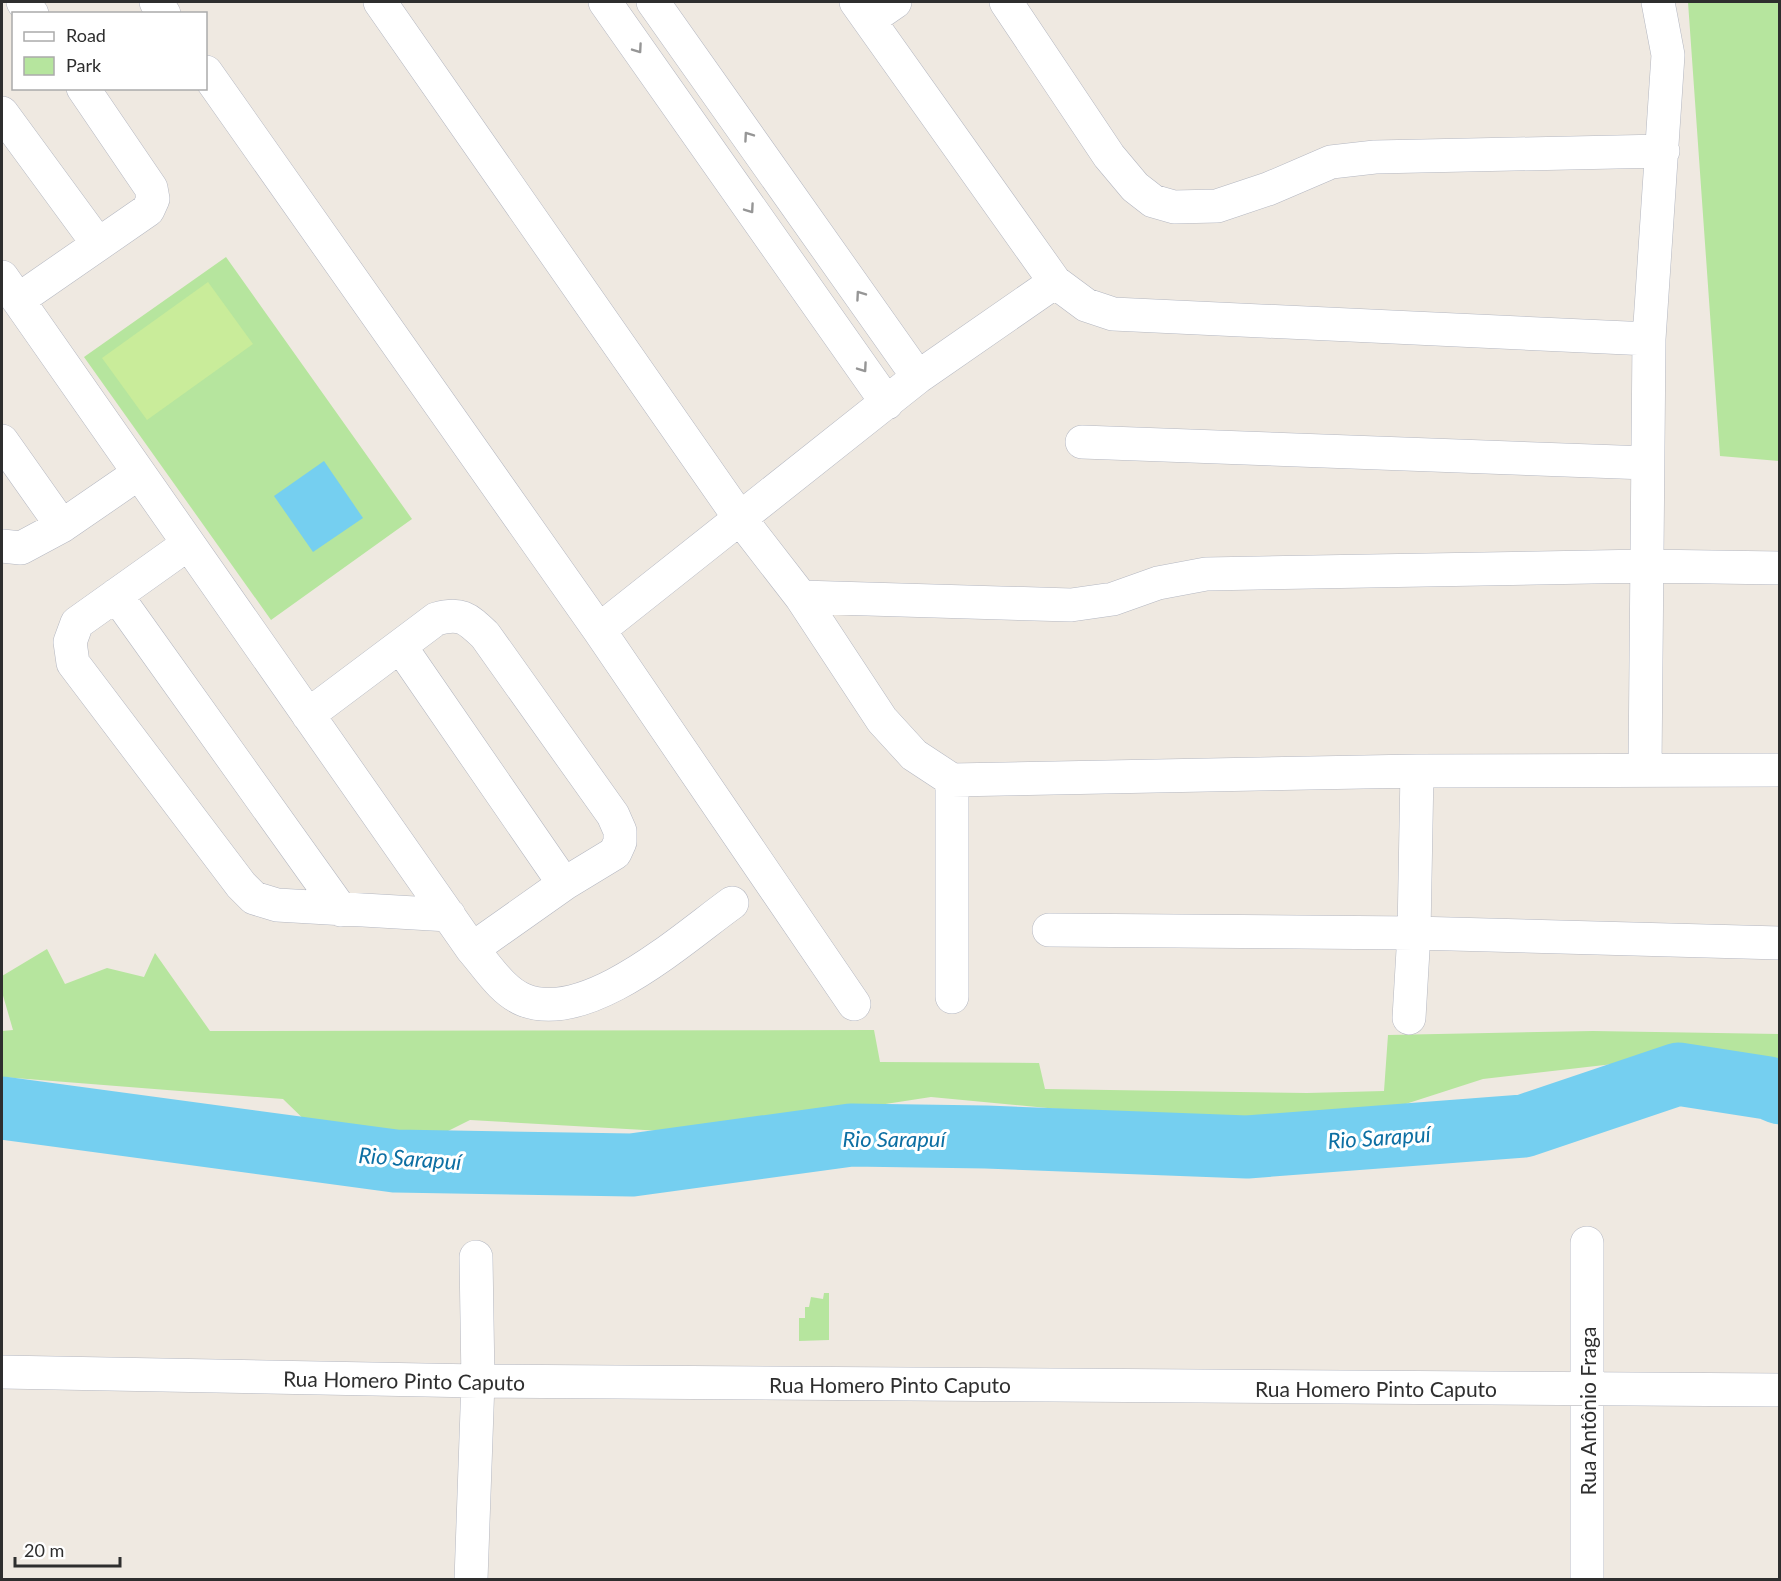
<svg xmlns="http://www.w3.org/2000/svg" width="1781" height="1581" viewBox="0 0 1781 1581" font-family="Lato,sans-serif">
<style>
.green{fill:#b6e59e}
.pitch{fill:#c9ec9a}
.water{fill:#75cff0}
.lines{fill:none;stroke-linecap:round;stroke-linejoin:round}
.river{stroke:#75cff0;stroke-width:63}
.minor-casing{stroke:#b4b7c1;stroke-width:34}
.minor{stroke:#fff;stroke-width:33}
.oneway{stroke:#969696}
.labels{text-anchor:middle;dominant-baseline:central;stroke-width:6;stroke-linejoin:round;paint-order:stroke}
.street-label{font-size:21px;fill:#2e2e2e;stroke:#fff}
.water-label{font-size:22px;font-style:italic;fill:#0d6fa3;stroke:#fff}
</style>
<rect width="100%" height="100%" fill="#efe9e1"/>
<path class="green" d="M1688,2h91v459l-59,-5z
M226,257l186,262 -141,101 -187,-263z
M47,949l18,35 42,-16 37,9 11,-24 55,78 664,-1 6,32 159,1 6,26 262,4 77,-2 4,-56 205,-4 186,3v37l-157,-8 -139,16 -127,41 -151,3 -274,-26 -234,36 -227,-13 -54,27 -98,-14 -35,-34 -281,-22v-46l11,-1 -11,-38v-16z
M824,1293h5v47l-30,1v-23h6v-11h4l2,-10 12,2z"/>
<path class="pitch" d="M208,282l45,62 -106,76 -45,-62z"/>
<path class="water" d="M324,461l39,57 -50,34 -39,-56z"/>
<g class="lines">
<path class="river" d="M2,1108l393,53 237,4 219,-30 135,2 261,10 277,-21 154,-52 90,14 12,5"/>
<defs>
<path id="minor" d="M23,2l9,12
M156,2l8,12
M380,2l359,515 62,80 81,123 32,35 38,25 465,-9 363,-1
M605,2l282,401
M653,2l265,375
M856,2l199,280 31,23 27,9 536,25
M1006,2l103,154 26,31 18,14 21,6 43,-1 51,-17 63,-27 44,-5 288,-6
M869,20l26,-18
M206,72l393,558 255,374
M2,113l96,131
M2,277l470,672c15,17 30,42 52,51 64,25 159,-62 208,-97
M18,300l130,-90 5,-11 -2,-11 -68,-100
M2,441l60,85
M1082,442l565,21
M188,544l-111,79 -7,19 3,21 168,222 13,13 23,7 172,10
M2,546l19,2 41,-22 77,-53
M116,595l225,315
M801,597l270,8 42,-6 45,-16 48,-9 440,-8 134,2
M599,630l319,-253 137,-95
M400,646l164,238
M308,715l128,-96c25,-7 31,-1 49,16l128,180 7,16v11l-5,11 -51,31 -92,65
M1645,769l4,-430 19,-284 -10,-53
M1049,930l365,3 366,10
M952,997v-217
M1409,1018l5,-85 3,-162
M2,1372l476,9 1302,9
M471,1580l7,-199 -2,-124
M1587,1580v-337"/>
</defs>
<use href="#minor" class="minor-casing"/>
<use href="#minor" class="minor"/>
</g>
<defs><path id="oneway-chevron" d="M-2-3.5L2.5 0L-2 3.5" fill="none" stroke-width="1.6" stroke-linecap="round" stroke-linejoin="round" transform="scale(1.5)"/></defs>
<g class="oneway">
<use href="#oneway-chevron" transform="translate(638 49) rotate(55)"/>
<use href="#oneway-chevron" transform="translate(748 136) rotate(-125)"/>
<use href="#oneway-chevron" transform="translate(750 209) rotate(55)"/>
<use href="#oneway-chevron" transform="translate(860 295) rotate(-125)"/>
<use href="#oneway-chevron" transform="translate(863 368) rotate(55)"/>
</g>
<g class="labels">
<g class="street-label">
<text transform="translate(404 1380) rotate(1)">Rua Homero Pinto Caputo</text>
<text x="890" y="1384">Rua Homero Pinto Caputo</text>
<text x="1376" y="1388">Rua Homero Pinto Caputo</text>
<text transform="translate(1587 1411) rotate(-90)">Rua Antônio Fraga</text>
</g>
<g class="water-label">
<text transform="translate(1379 1137) rotate(-4)">Rio Sarapuí</text>
<text x="894" y="1138">Rio Sarapuí</text>
<text transform="translate(410 1158) rotate(4)">Rio Sarapuí</text>
</g>
</g>
<rect width="1781" height="1581" fill="none" stroke="#2e2e2e" stroke-width="6"/>
<rect x="12" y="12" width="195" height="78" fill="#ffffff" stroke="#ababab" stroke-width="1.5"/>
<rect x="24" y="32" width="30" height="9" fill="#ffffff" stroke="#ababab" stroke-width="1.5"/>
<text x="66" y="42" font-size="18" fill="#2e2e2e">Road</text>
<rect x="24" y="57" width="30" height="18" fill="#b6e59e" stroke="#ababab" stroke-width="1.5"/>
<text x="66" y="72" font-size="18" fill="#2e2e2e">Park</text>
<path d="M15 1557v9h105v-9" fill="none" stroke="#2e2e2e" stroke-width="3"/>
<text x="24" y="1557" font-size="18" fill="#2e2e2e" stroke="#ffffff" stroke-width="4.5" paint-order="stroke">20 m</text>
</svg>
